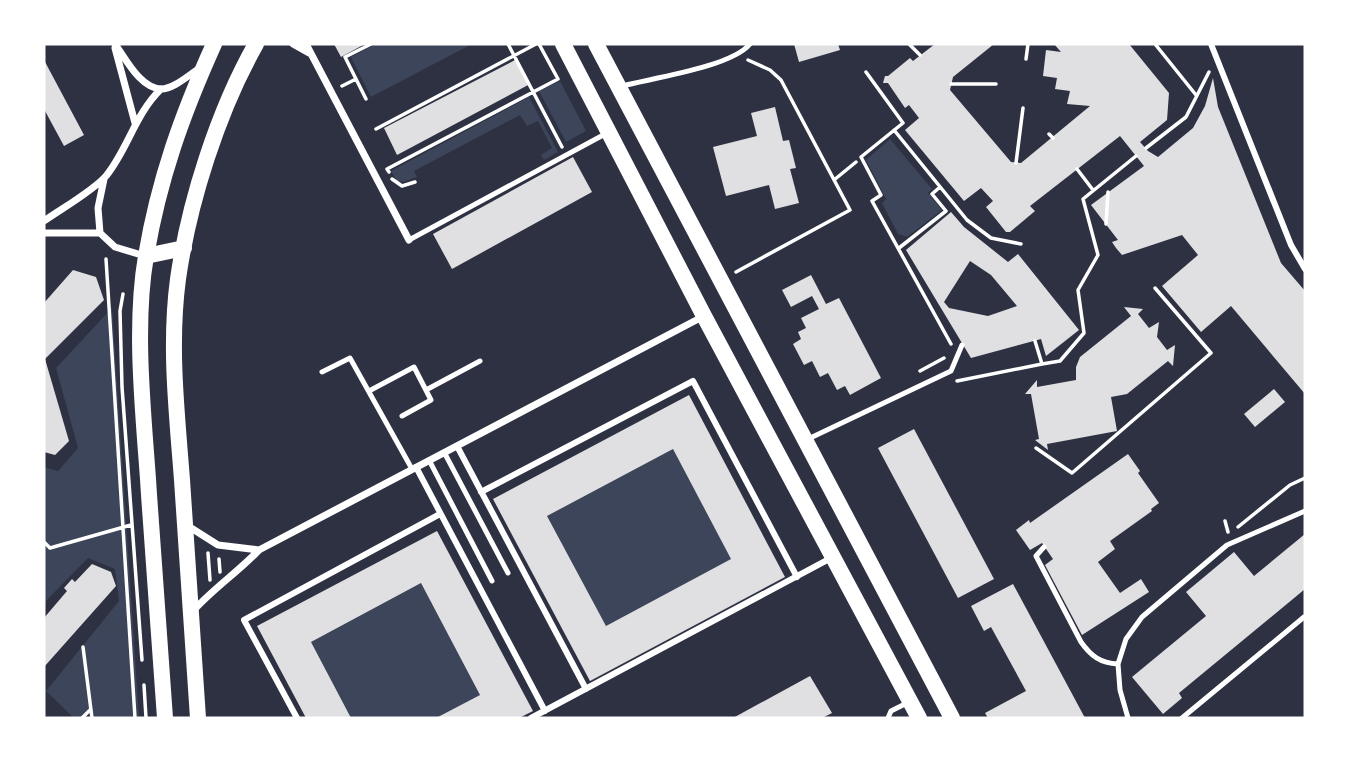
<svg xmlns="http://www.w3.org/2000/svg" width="1349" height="762" viewBox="0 0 1349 762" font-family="Ubuntu,sans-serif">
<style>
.green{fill:#3c4559}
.building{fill:#e0e0e3;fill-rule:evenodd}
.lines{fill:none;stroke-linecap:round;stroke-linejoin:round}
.path{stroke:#fff;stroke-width:3.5}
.service{stroke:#fff;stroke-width:5}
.pedestrian{stroke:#fff;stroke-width:6}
.minor{stroke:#fff;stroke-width:7}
.primary{stroke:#fff;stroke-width:16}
</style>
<rect width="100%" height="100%" fill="#2d3142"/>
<path class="green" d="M376,44h96l-101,53 -20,-40z
M560,81l26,50 -20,11 -27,-51z
M529,97l29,55 -14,8 -3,-5 11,-7 -14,-27 -11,5 -7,-11 -106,56 3,6 -14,5 -6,-1 -6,-10z
M890,139l42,50 -4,4 14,17 -35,27 -9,-3 -16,-31 4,-4 -20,-39z
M112,308l27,410h-47l-1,-8 -9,8h-8l-28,-27 73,-90 -4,-32 -27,-11 -44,45v-136l14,4 20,-23 -22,-80z
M673,449l58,110 -125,67 -59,-110z
M421,583l59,112 -44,23h-85l-40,-76z"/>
<path class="building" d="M334,44h31l-24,13z
M794,44h44l2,6 -41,12z
M935,44h59l-41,33 -3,13 61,72 10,1 69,-57 -23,-2 3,-13 -15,-2 2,-11 -14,-2 3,-26 15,2 -7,-8h75l40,49 -2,27 -27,22 8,9 10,6 35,-29 12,-22 8,-28 5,29 63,156 24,28v103l-74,-88 -30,26 -39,-46 36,-31 -16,-20 -60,20 -6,-7 -4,-6 6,-2 -27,-35 53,-39 -24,-30 -90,70 5,5 -25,21h-4l-20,-25 7,-6 -12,-13 -17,13 -59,-71 14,-12 -10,-13 -4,3 -17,-25h-5l2,-7h3l22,-18 3,3z
M517,59l13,25 -133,71 -13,-27z
M44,60l40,75 -20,11 -20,-37z
M775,107l8,34 6,-1 7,28 -6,1 9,34 -24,6 -6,-24 -43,11 -13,-49 44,-11 -6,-23z
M573,157l19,35 -140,77 -19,-35z
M951,212l13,15 44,35 10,-8 61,76 -33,26 -5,-17 -70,19 -65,-108zM970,261l21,14 26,31 -29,10 -39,-8 -5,-6z
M73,270l23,7 8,23 -59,59 24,82 -14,14 -11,-3v-149z
M811,275l15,29 13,-6 42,80 -31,17 -5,-9 -8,4 -9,-17 -8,4 -8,-16 -8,4 -11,-21 8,-5 -3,-7 8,-4 -5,-10 18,-9 -7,-13 -21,11 -9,-17z
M1124,307l19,2 -5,5 11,14 10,-6 -2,15 10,13 8,-5 -2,21 -5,-5 -41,33 -16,3 6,34 -70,13 1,6 -13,-10 4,-1 -8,-45h-6l12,-14v7l39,-7v-13l4,-10 51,-41z
M1274,389l11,13 -30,25 -11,-13z
M689,395l96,182 -195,104 -97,-182zM673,449l58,110 -125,67 -59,-110z
M914,429l80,150 -36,19 -80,-150z
M1128,454l12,17 -2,2 21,30 -8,6 1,2 -42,30 5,8 -17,13 22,31 21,-14 8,13 -67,43 -37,-70 8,-6 -11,-16 -12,7 -14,-20 13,-10 1,3z
M437,531l96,180 -14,7h-83l44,-23 -59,-112 -110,59 40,76h-45l-49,-92z
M1305,534v55l-126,104 3,5 -19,16 -31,-37 74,-61 -20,-24 48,-40 20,24z
M92,564l19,8 5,14 -72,81v-49l23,-27 -3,-3 8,-9 3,3z
M1013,584l72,134h-97l-3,-5 41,-22 -35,-64 -7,4 -13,-25z
M810,676l22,37 -10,5h-89z"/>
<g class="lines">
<path class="path" d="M508,44l54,103
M909,44l11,11
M1155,44l41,51
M1026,59l2,-15
M866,72l37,51 -42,34 20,38 -9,6 79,143
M951,84h45
M342,86l14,-7
M366,99l-21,-42 26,-13
M376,129l160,-85
M894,130l73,90 24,18 30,6
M1049,134l4,4
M1146,148l40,-31 23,-45
M1016,163l7,-55
M1077,169l16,21
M389,172l-2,-3 171,-90 -19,-35
M392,179l10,7 13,-4
M834,180l22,-18
M1106,224l2,-32
M899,248l47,-37 -14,-17 8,-7
M106,259l29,459
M736,272l114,-62 -69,-130 -11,-10 -22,-10
M123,294l-3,17 2,76 20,273
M1035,341l7,23 18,-3 24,-28 -6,-43 20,-35 -15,-56 53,-43
M920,371l24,-13
M957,381l85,-17
M1036,448l36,25 139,-120 -56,-65
M1225,521l3,11
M1238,527l52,-42 15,-7
M44,542l6,6 81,-23
M208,553l2,27
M219,559l1,13
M83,647l9,71
M144,685l2,33
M82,718l8,-8"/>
<path class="service" d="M622,86c31,-8 109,-19 128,-42
M409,240l198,-107
M322,372l28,-14 62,111
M426,390l54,-29
M369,391l45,-24 17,33 -29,16
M806,440l145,-69 11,-26
M444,452l64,121
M429,460l63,121
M1044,547l-8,9 45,86c10,14 19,21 37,22
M888,718l3,-7 18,-9
M1128,718l-8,-28 -2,-26 8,-25 16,-22 85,-72 78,-34
M1182,718l122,-101"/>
<path class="pedestrian" d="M1211,44l80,201 14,24
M457,446l129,243
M416,467l129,244
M481,492l212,-111 104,196
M297,718l-53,-98 196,-106
M531,718l300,-160"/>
<path class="minor" d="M115,44c11,15 25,44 46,45 13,0 29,-15 39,-21
M293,44l16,9
M306,44l103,196
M115,48l20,75
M44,221c17,-12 49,-30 62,-45 22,-27 29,-62 55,-87
M44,233h56l15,14 30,9
M100,233l-2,-25 6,-29
M188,526l30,19 41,5
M194,610c20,-22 44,-38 65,-60l445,-234"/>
<path class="primary" d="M563,44l141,272 215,402
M596,44l356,674
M146,256l38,-8
M165,718c-6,-79 -12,-159 -17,-239 -5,-70 -14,-154 -2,-223 13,-77 36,-141 68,-212
M198,718c-5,-79 -10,-158 -16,-238 -5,-67 -13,-134 -4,-201 11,-77 40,-168 78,-235"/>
</g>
<rect width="1349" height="762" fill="none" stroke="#ffffff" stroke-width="91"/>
</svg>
